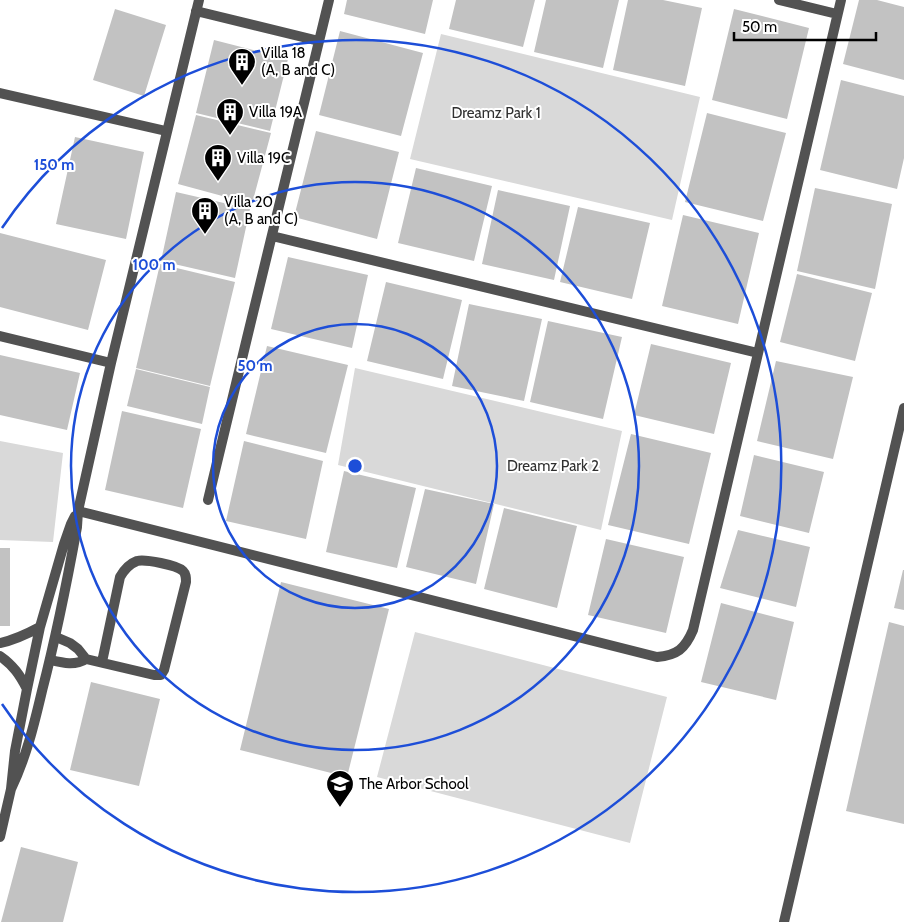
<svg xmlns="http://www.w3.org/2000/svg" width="904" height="922" viewBox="0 0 904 922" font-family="Cabin,sans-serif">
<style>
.green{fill:#d9d9d9}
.building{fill:#c2c2c2}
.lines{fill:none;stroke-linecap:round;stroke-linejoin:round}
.service{stroke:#525252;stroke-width:10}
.minor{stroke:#525252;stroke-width:10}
.ring{fill:none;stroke:#1d4ed8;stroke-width:2.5}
.labels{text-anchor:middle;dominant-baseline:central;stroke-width:4;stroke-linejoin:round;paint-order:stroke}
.poi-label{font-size:15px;fill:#000;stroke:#fff;text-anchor:start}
.park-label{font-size:15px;fill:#303030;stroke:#fff}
.centre{fill:#1d4ed8;stroke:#fff;stroke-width:2.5}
.ring-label{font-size:15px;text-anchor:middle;font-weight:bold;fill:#1d4ed8;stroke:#fff;stroke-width:4;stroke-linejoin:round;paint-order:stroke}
</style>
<rect width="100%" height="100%" fill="#fff"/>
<path class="green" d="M441,34l259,63 -28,123 -262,-61z
M355,368l267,63 -21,99 -263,-65z
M0,441l63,12 -10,89 -53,-2z
M415,632l252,65 -37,146 -253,-66z"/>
<path class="building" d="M347,0h86l-8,34 -81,-20z
M456,0h79l-12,47 -74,-18z
M546,0h73l-16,68 -69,-16z
M628,0h35l39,8 -17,78 -72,-16z
M859,0h18l27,7v73l-61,-16z
M115,9l51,16 -22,71 -51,-16z
M734,9l75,19 -22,91 -75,-19z
M340,31l83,22 -22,83 -82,-21z
M214,40l74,19 -18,72 -74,-18z
M841,80l63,16v62l-7,31 -77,-19z
M707,113l79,20 -23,88 -78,-19z
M196,115l75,18 -19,71 -74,-20z
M316,131l83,21 -22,87 -83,-22z
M75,137l69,15 -18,87 -70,-15z
M416,168l76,18 -18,75 -76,-18z
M815,188l77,16 -17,85 -78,-18z
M498,190l72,16 -16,74 -72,-16z
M176,192l74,17 -15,69 -74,-17z
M578,207l72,16 -18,76 -72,-17z
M683,215l76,18 -21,91 -76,-18z
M0,233l106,27 -18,70 -88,-23z
M288,257l80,18 -16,73 -81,-19z
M160,264l75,18 -25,104 -74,-18z
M797,274l75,19 -17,68 -75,-19z
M386,282l76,18 -19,79 -76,-18z
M469,304l73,15 -18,82 -72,-15z
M548,321l74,16 -19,82 -73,-17z
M651,344l80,19 -17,71 -80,-19z
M267,346l81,19 -22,88 -80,-19z
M0,355l80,18 -13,57 -67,-15z
M776,361l77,16 -20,82 -76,-18z
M136,369l74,18 -8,37 -75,-18z
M122,411l79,18 -18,79 -78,-18z
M631,434l80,19 -22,91 -81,-19z
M244,441l79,20 -17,78 -80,-18z
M754,455l70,17 -15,61 -69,-17z
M344,471l72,17 -19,80 -71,-16z
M425,489l69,15 -18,80 -70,-17z
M504,508l73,18 -20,82 -73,-19z
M738,530l72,17 -14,60 -76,-19z
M606,539l78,18 -18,76 -78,-18z
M0,548h10v78h-10z
M903,570h1v40l-10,-2z
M281,582l108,27 -42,168 -107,-27z
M721,603l73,19 -18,78 -75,-18z
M889,622l15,4v198l-58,-13z
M91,682l69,17 -21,87 -69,-16z
M21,847l57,15 -15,60h-62z"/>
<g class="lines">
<path class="service" d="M56,637l14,6 8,6 8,10 68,16h7l3,-5 22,-88c0,-5 0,-8 -3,-11 -6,-6 -38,-12 -46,-10 -8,3 -13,9 -17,16l-18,85
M50,660c13,3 25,6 36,-1"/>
<path class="minor" d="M779,0l58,14
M196,11l123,30
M0,93l166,38
M272,236l486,117
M0,336l111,27
M208,500l39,-162 82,-338
M78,511l579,146c20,-2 28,-8 36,-27l148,-630
M0,643c15,-3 27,-9 40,-16
M0,656c13,9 20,19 27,33
M11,789c15,-31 23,-64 31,-98 14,-54 25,-109 35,-164l1,-16 33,-148 88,-363
M0,837l11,-48 4,-38 12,-62 13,-62 24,-83 7,-20 4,-8
M784,922l120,-514"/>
</g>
<g class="ring">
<circle cx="355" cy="466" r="142"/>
<circle cx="355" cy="466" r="284"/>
<path d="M2 228A426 426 0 1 1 2 704"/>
</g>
<defs>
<symbol id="building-pin" viewBox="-11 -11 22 30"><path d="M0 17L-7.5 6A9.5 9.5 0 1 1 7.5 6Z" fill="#000" stroke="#fff"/><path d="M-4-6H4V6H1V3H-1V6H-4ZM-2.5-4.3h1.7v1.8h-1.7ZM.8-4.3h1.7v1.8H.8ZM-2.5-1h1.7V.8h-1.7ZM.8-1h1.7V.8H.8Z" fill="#fff"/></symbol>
<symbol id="school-pin" viewBox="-11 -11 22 30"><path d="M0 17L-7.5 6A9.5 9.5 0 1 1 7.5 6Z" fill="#000" stroke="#fff"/><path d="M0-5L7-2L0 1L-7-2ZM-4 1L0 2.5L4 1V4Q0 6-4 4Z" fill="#fff"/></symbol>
</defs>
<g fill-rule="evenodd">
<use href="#building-pin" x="226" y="46" width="32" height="43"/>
<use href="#building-pin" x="214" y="96" width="32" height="43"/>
<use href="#building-pin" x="202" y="142" width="32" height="43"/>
<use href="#building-pin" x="189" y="195" width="32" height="43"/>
<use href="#school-pin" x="324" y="768" width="32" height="43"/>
</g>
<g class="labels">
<g class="poi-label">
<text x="261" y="53">Villa 18<tspan x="261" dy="17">(A, B and C)</tspan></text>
<text x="249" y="112">Villa 19A</text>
<text x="237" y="158">Villa 19C</text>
<text x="224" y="202">Villa 20<tspan x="224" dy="17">(A, B and C)</tspan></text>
<text x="359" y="784">The Arbor School</text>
</g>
<g class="park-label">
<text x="496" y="113">Dreamz Park 1</text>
<text x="553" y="466">Dreamz Park 2</text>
</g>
</g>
<circle cx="355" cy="466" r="8" class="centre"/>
<g class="ring-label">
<text x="54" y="170">150 m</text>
<text x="154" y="270">100 m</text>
<text x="255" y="371">50 m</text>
</g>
<path d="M734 32v8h142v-8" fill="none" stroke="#000000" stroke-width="2.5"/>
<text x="742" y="32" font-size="15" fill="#000000" stroke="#ffffff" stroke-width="4" paint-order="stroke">50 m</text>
</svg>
